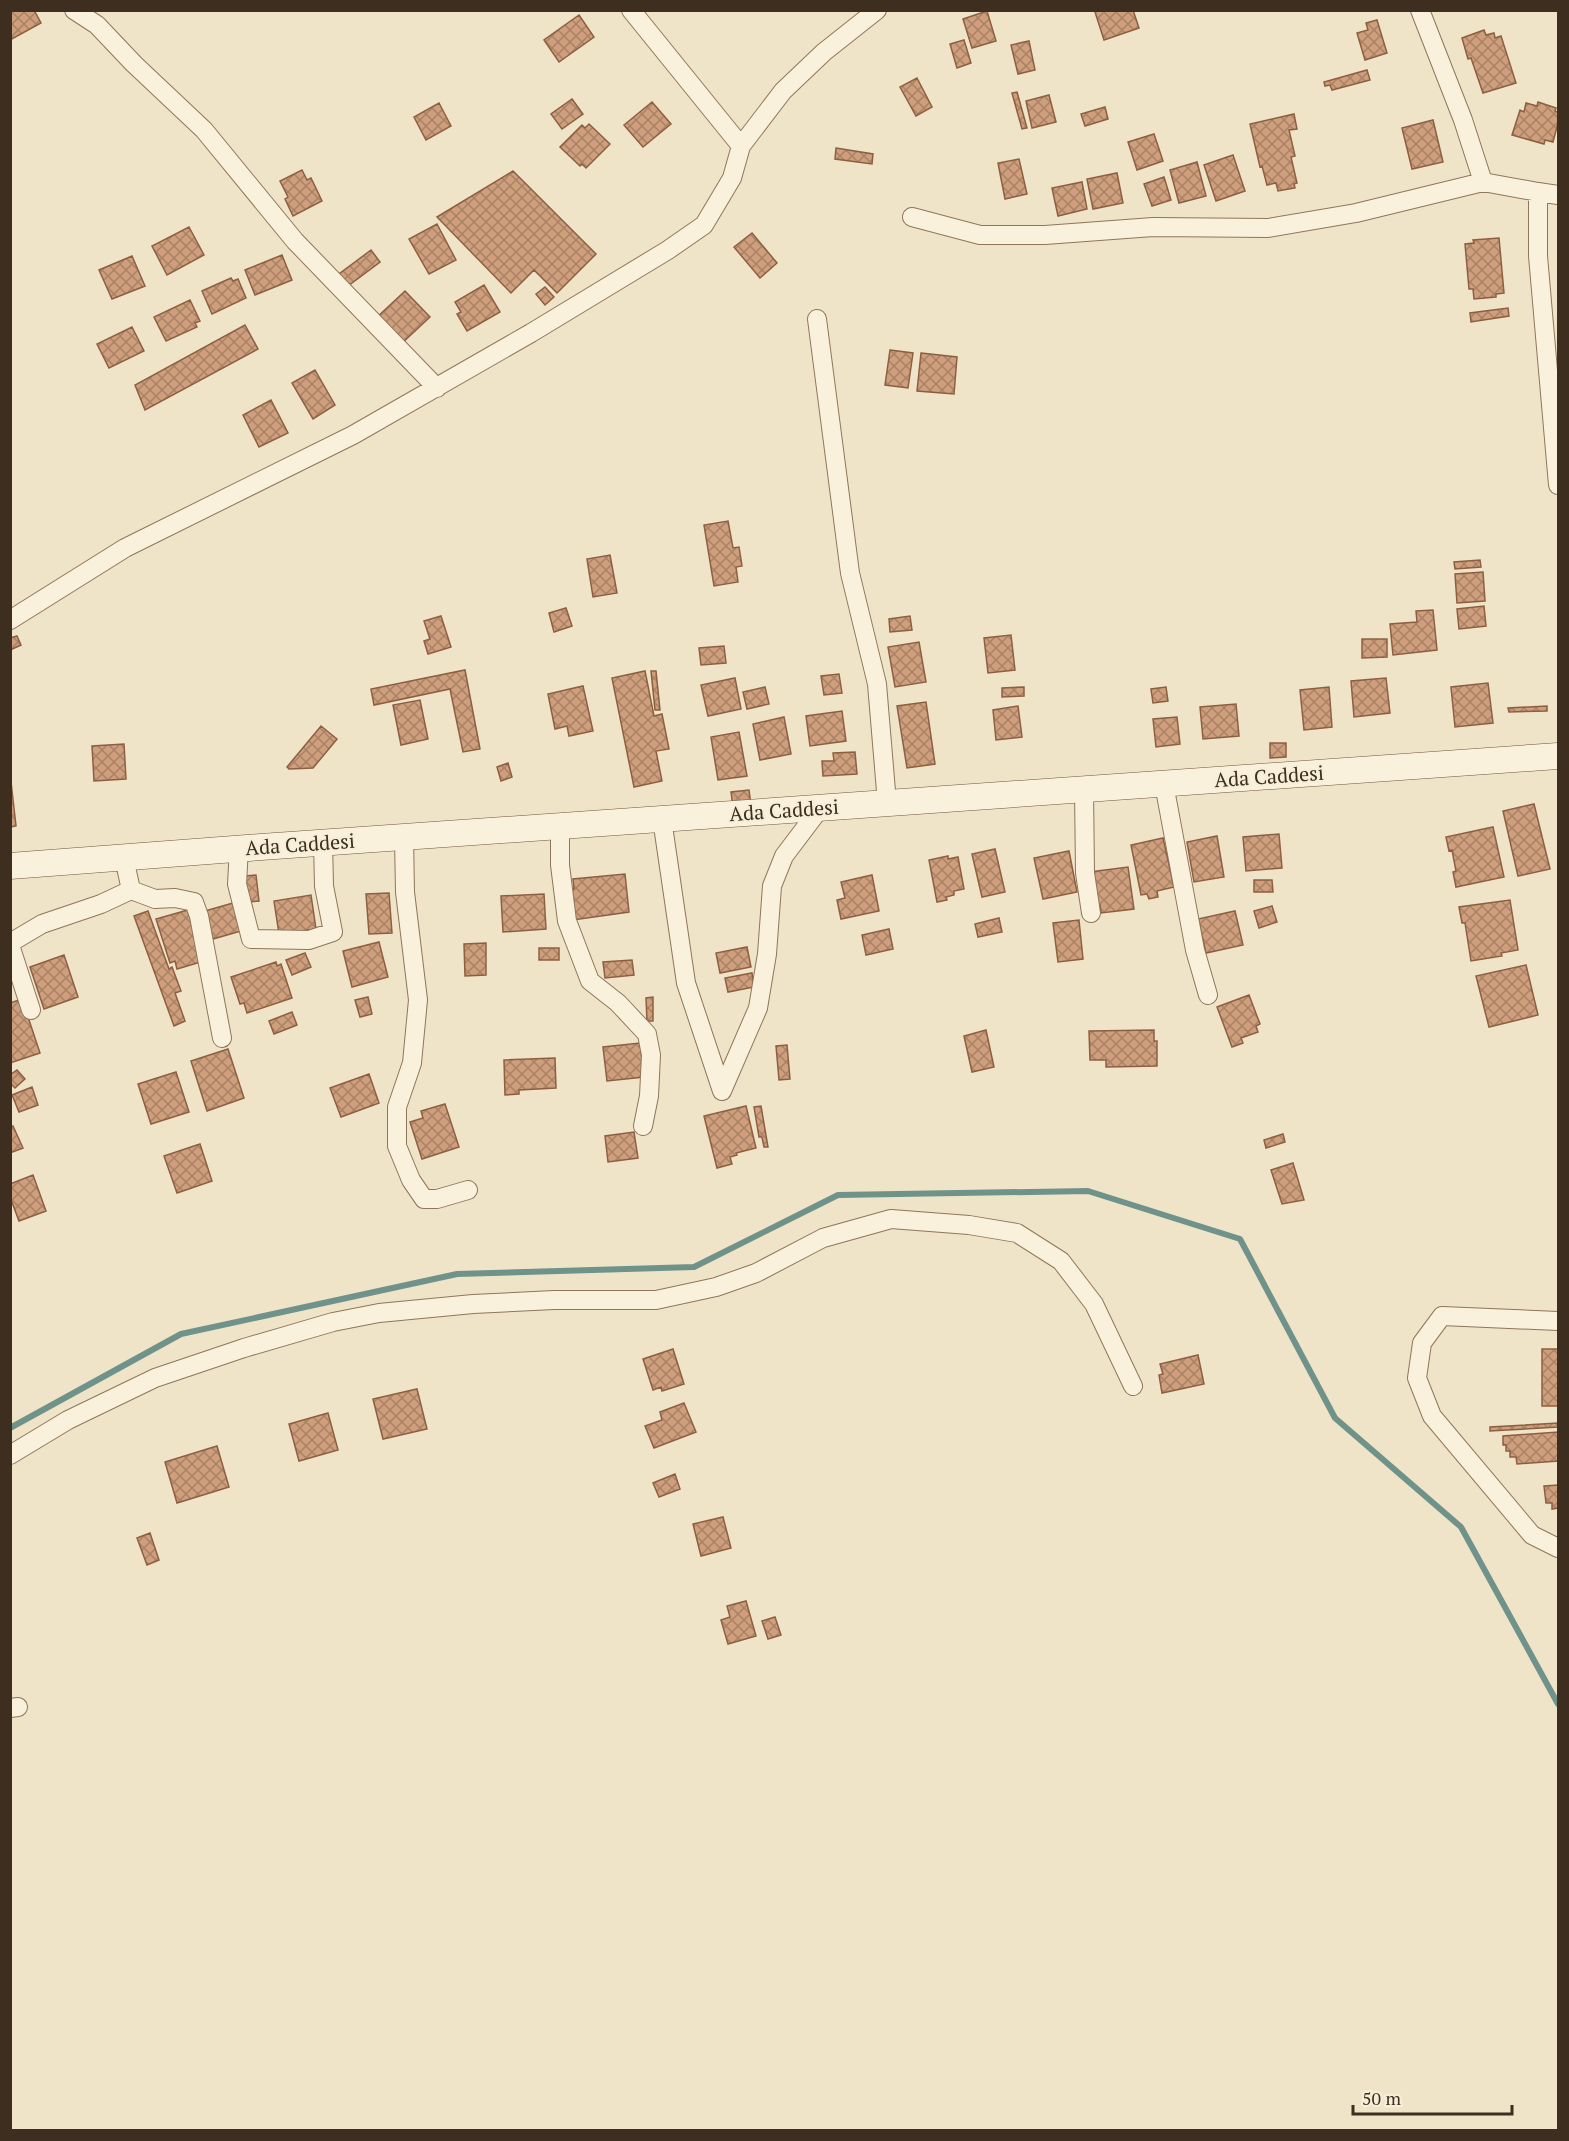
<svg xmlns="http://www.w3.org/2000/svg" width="1569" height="2141" viewBox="0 0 1569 2141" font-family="'PT Serif',serif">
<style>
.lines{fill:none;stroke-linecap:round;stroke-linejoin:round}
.stream{stroke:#6f938a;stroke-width:6}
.building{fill:url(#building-cross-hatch);stroke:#8d5f41;stroke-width:1.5}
.street-casing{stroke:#8d765c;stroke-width:20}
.secondary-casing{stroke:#6f573f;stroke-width:27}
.street{stroke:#faf1dc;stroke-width:18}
.secondary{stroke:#faf1dc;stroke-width:26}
.labels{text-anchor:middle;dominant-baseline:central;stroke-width:4.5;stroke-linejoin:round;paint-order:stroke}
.street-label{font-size:20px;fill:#3d2e20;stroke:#f7eed8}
</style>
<defs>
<pattern id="building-cross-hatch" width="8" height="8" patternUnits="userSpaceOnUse" patternTransform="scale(1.5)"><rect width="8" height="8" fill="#cf9f7d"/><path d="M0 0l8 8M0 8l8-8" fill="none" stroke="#a98266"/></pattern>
</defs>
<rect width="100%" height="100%" fill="#f0e4c8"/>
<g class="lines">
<path class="stream" d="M10,1428l171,-94 276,-60 237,-7 144,-72 250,-4 152,48 95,179 126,109 97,177"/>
</g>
<path class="building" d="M10,10h24l7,13 -31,17z
M1100,10h33l6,18 -35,12 -9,-28z
M987,11l9,30 -24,7 -9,-29z
M579,15l15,22 -35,25 -15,-22z
M1377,20l10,33 -22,7 -8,-27 11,-3 -2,-7z
M1484,30l2,5 8,-2 1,5 6,-2 15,47 -33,10 -12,-35 -3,1 -6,-21z
M964,40l7,23 -14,5 -7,-24z
M1029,41l6,29 -17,4 -7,-29z
M1367,70l3,10 -38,10 -2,-5 -5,1 -1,-4z
M917,78l15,29 -16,9 -16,-29z
M1017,92l10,36 -5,1 -10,-36z
M1049,95l7,27 -24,6 -6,-27z
M572,99l11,15 -21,15 -11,-15z
M652,102l19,22 -28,23 -19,-22z
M1538,102l18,6 -1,3 3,1v11l-5,19 -8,-2 -1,4 -32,-9 8,-25 4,2 2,-9 11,3z
M439,103l12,23 -25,14 -12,-23z
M1105,107l3,12 -23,7 -4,-12z
M1294,114l3,15 -8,1 6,26 -4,1 6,26 -3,1 1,4 -17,3 -2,-8 -9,2 -5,-19 -2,1 -10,-43z
M1433,120l10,42 -31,7 -10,-41z
M589,124l21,20 -24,24 -4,-4 -2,2 -20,-19 22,-22 3,3z
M1154,134l9,27 -26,9 -9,-28z
M836,148l37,6 -1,10 -37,-5z
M1233,155l12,36 -29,10 -12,-36z
M1019,159l8,35 -22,5 -7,-36z
M1197,162l9,34 -27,7 -9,-33z
M302,170l5,10 4,-2 11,23 -29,15 -8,-17 3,-2 -8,-16z
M513,171l83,83 -39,39 -23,-23 -23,23 -74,-76z
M1117,173l6,30 -30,6 -6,-30z
M1164,177l7,23 -19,6 -8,-22z
M1082,182l5,27 -29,7 -6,-28z
M437,224l19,36 -27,14 -20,-35z
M189,227l15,28 -37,20 -15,-29z
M752,233l25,30 -17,15 -26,-31z
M1499,238l5,55 -8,1v3l-22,2 -1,-10h-4l-4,-45 9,-1 -1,-3z
M371,250l9,12 -32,24 -9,-12z
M282,255l10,25 -37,15 -10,-25z
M132,256l13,30 -33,13 -13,-29z
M231,278l2,3 5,-2 8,19 -34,16 -10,-23z
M484,285l16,27 -33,19 -10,-17 4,-2 -6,-10z
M545,287l9,10 -9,8 -9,-11z
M405,291l25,26 -31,29 -25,-26z
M190,300l10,21 -5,2 2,4 -31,14 -12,-24z
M1508,308l1,8 -38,6 -1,-9z
M245,325l13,24 -113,61 -10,-25z
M132,327l12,24 -35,17 -12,-24z
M890,350l23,3 -5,35 -23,-3z
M921,353l36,4 -3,37 -37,-3z
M315,370l20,35 -22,14 -21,-36z
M271,400l17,33 -29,14 -16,-32z
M728,521l5,27 6,-1 3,19 -6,1 2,15 -24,4 -10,-61z
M610,555l7,38 -24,4 -6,-38z
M1480,560l1,7 -26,2 -1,-7z
M1483,572l2,29 -28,2 -2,-29z
M1484,606l2,20 -27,3 -2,-20z
M566,608l6,18 -18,6 -5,-19z
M1433,610l4,40 -44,5 -3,-31 27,-2 -1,-11z
M441,616l10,31 -23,7 -4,-13 6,-2 -6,-18z
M910,616l2,14 -22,2 -1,-13z
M1011,635l4,35 -27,3 -4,-35z
M17,636l4,9 -11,5v-12z
M1362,639h25v18l-25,1z
M919,642l7,40 -31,5 -7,-40z
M724,646l2,17 -25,2 -2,-17z
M465,670l15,79 -17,3 -13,-63 -76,16 -3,-16z
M645,671l9,45 8,-2 7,35 -13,2 6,30 -28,6 -22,-109z
M651,671h5l4,39h-5z
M839,674l3,19 -18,2 -3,-19z
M735,678l6,31 -33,7 -7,-31z
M1386,678l4,35 -36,4 -3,-36z
M1488,683l5,40 -38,4 -4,-40z
M583,686l10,45 -24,5 -2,-10 -12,3 -7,-35z
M765,687l4,17 -22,5 -4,-17z
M1024,687v9l-22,1v-9z
M1166,687l2,14 -15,2 -2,-14z
M1329,687l3,40 -28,3 -4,-40z
M420,700l8,39 -27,6 -8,-40z
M926,702l9,62 -28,4 -10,-62z
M1236,704l3,32 -36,3 -3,-32z
M1018,706l4,31 -26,3 -3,-30z
M1547,706v5l-38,1 -1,-4z
M842,711l4,30 -36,5 -4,-30z
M784,717l7,37 -31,6 -7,-36z
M1177,717l3,27 -24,3 -3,-28z
M321,726l16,13 -24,29 -24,1 -2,-2z
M739,732l8,44 -29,4 -7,-43z
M1270,743h16v14l-16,1z
M124,744l2,35 -32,2 -2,-35z
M855,752l2,22 -34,2 -1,-15h12l-1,-8z
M508,763l4,14 -11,4 -4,-14z
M10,773l6,53 -6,1z
M749,790l2,15 -18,2 -2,-15z
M1534,804l16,65 -32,7 -15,-65z
M1493,827l11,50 -48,10 -3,-15 3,-1 -4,-21 -3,1 -3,-14z
M1279,834l3,34 -36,3 -3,-34z
M1217,836l7,41 -30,5 -7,-40z
M1163,838l11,49 -17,4 1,6 -9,2 -2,-5 -6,1 -10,-50z
M995,849l10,43 -23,5 -10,-43z
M1069,851l8,41 -34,7 -9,-41z
M948,856v3l10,-2 6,32 -10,2v4l-8,2 1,3 -10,2 -8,-42z
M1128,867l6,42 -33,4 -1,-8h-5l-5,-33z
M625,874l4,38 -56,8 -4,-31h5l-1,-10z
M256,875l3,26 -10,1 -4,-26z
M872,875l7,36 -38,8 -4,-19 8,-2 -4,-16z
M1254,880h18l1,12h-19z
M389,893l3,40 -23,1 -3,-40z
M544,894l2,35 -43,3 -2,-36z
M311,895l5,34 -37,5 -5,-33z
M1510,900l8,50 -17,3 1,3 -31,5 -6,-38h-3l-3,-16z
M233,903l8,28 -28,8 -8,-28z
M1272,906l5,16 -18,6 -5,-17z
M188,910l16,51 -27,8 -2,-8 -5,2 -14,-44z
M148,911l21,58 3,-2 9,24 -6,2 10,28 -11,5 -40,-110z
M1235,911l8,34 -37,8 -8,-34z
M999,918l3,14 -24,5 -3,-13z
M1079,920l4,39 -25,3 -5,-39z
M889,929l4,20 -27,6 -4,-20z
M379,942l9,35 -36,10 -9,-36z
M486,943v32l-21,1 -1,-32z
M747,947l4,20 -31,6 -4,-20z
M539,948h20v12h-20z
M305,953l6,14 -19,8 -6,-15z
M64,955l14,42 -34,12 -14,-42z
M632,960l2,15 -29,3 -2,-16z
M276,962l1,4 4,-2 11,34 -45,15 -3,-10 -4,1 -9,-27z
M1526,965l12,50 -49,12 -13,-51z
M752,973l2,14 -26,5 -3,-14z
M1249,995l11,29 -4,2 2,6 -17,6 2,5 -11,4 -15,-40z
M368,997l4,17 -12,3 -5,-17z
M653,997v24h-6l-1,-23z
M22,999l18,54 -30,10v-60z
M292,1012l5,13 -23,9 -5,-13z
M986,1030l8,37 -22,5 -8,-36z
M1154,1030v11h3v25l-51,1v-7h-16l-1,-29z
M640,1043l4,34 -37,4 -4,-34z
M787,1045l3,34 -11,1 -3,-34z
M228,1049l16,49 -37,13 -16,-50z
M555,1058l1,30 -37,2v4l-14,1 -1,-35z
M17,1070l8,9 -10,9 -5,-5v-8z
M176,1072l13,40 -38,12 -13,-40z
M369,1074l10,29 -38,14 -11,-29z
M32,1087l6,18 -19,7 -7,-17z
M445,1104l14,43 -37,12 -12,-37 13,-4 -2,-7z
M746,1106l10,42 -20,5 1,2 -7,2 2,7 -15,4 -13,-52z
M761,1106l7,41h-4l-2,-10h-3l-5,-30z
M13,1126l10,22 -13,5v-26z
M634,1132l4,26 -30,4 -3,-26z
M1283,1134l2,8 -19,6 -2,-8z
M200,1144l12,37 -35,12 -13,-37z
M1293,1163l11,37 -22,4 -11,-34z
M33,1175l13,36 -27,10 -9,-24v-13z
M673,1349l11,35 -22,7 -1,-4 -8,3 -10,-31z
M1542,1349h16v57h-16z
M1198,1355l6,29 -42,9 -3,-18 4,-1 -3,-10z
M417,1389l10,40 -44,10 -10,-40z
M684,1403l12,29 -42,16 -9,-22 17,-6 -2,-8z
M328,1413l10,37 -39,11 -10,-37z
M1558,1423v4l-68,4v-4z
M1558,1432v29l-41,3 -1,-7h-6v-6h-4v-6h-3v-9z
M217,1446l12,41 -52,16 -12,-41z
M675,1474l5,15 -21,8 -6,-14z
M1558,1485v23l-6,1v-6h-6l-2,-17z
M723,1517l8,31 -30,8 -8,-32z
M150,1533l9,27 -12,5 -10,-27z
M746,1601l10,35 -28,8 -7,-24 9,-3 -3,-11z
M775,1617l6,18 -13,4 -6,-18z"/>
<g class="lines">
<defs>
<path id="street" d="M74,10l23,15 37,39 70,66 91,111 142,147
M631,10l110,136
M1420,10l43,110 20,62 55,10v64l20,229
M1538,192l20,3
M912,217l68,18h65l108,-8 115,1 88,-15 127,-31
M817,319l33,254 27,111 10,119
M10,620l115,-72 228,-113 178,-102 137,-83 36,-25 28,-47 9,-32 42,-55 41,-39 53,-42
M1164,784l31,166 13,45
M1084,789l1,84 6,40
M662,819l24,164 36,108 36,-83 9,-54 5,-68 12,-30 37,-49
M560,826v39l7,56 23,60 28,22 29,31 4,21 -2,41 -6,30
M404,837l1,55 13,108 -6,63 -15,44v39l14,34 13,19h13l31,-9
M239,848l-2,36 14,55 58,1 24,-8 -9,-46 -1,-44
M124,858l7,32 24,9 20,-1 19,4 5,14 23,122
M10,943l32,-19 59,-20 30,-14
M10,945l21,65
M1558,1321l-116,-5 -20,27 -5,35 15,38 100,119 26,13
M10,1455l58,-35 87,-42 89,-30 89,-26 46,-9 94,-9 81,-4h102l60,-13 40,-14 67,-35 68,-19 78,6 48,8 44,28 33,43 39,82
M10,1708l8,-1"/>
<path id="secondary" d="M10,866l251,-19 1297,-91"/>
</defs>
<use href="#street" class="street-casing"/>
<use href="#secondary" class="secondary-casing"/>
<use href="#street" class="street"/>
<use href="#secondary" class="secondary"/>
</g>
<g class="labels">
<g class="street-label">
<text transform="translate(1269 776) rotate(-4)">Ada Caddesi</text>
<text transform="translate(784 810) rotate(-4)">Ada Caddesi</text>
<text transform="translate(300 844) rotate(-4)">Ada Caddesi</text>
</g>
</g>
<rect width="1569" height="2141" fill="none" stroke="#3d2e20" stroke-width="24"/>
<path d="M1353 2105v9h159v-9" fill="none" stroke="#3d2e20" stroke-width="3"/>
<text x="1362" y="2105" font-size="18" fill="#3d2e20" stroke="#f7eed8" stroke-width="4.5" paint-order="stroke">50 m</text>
</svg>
